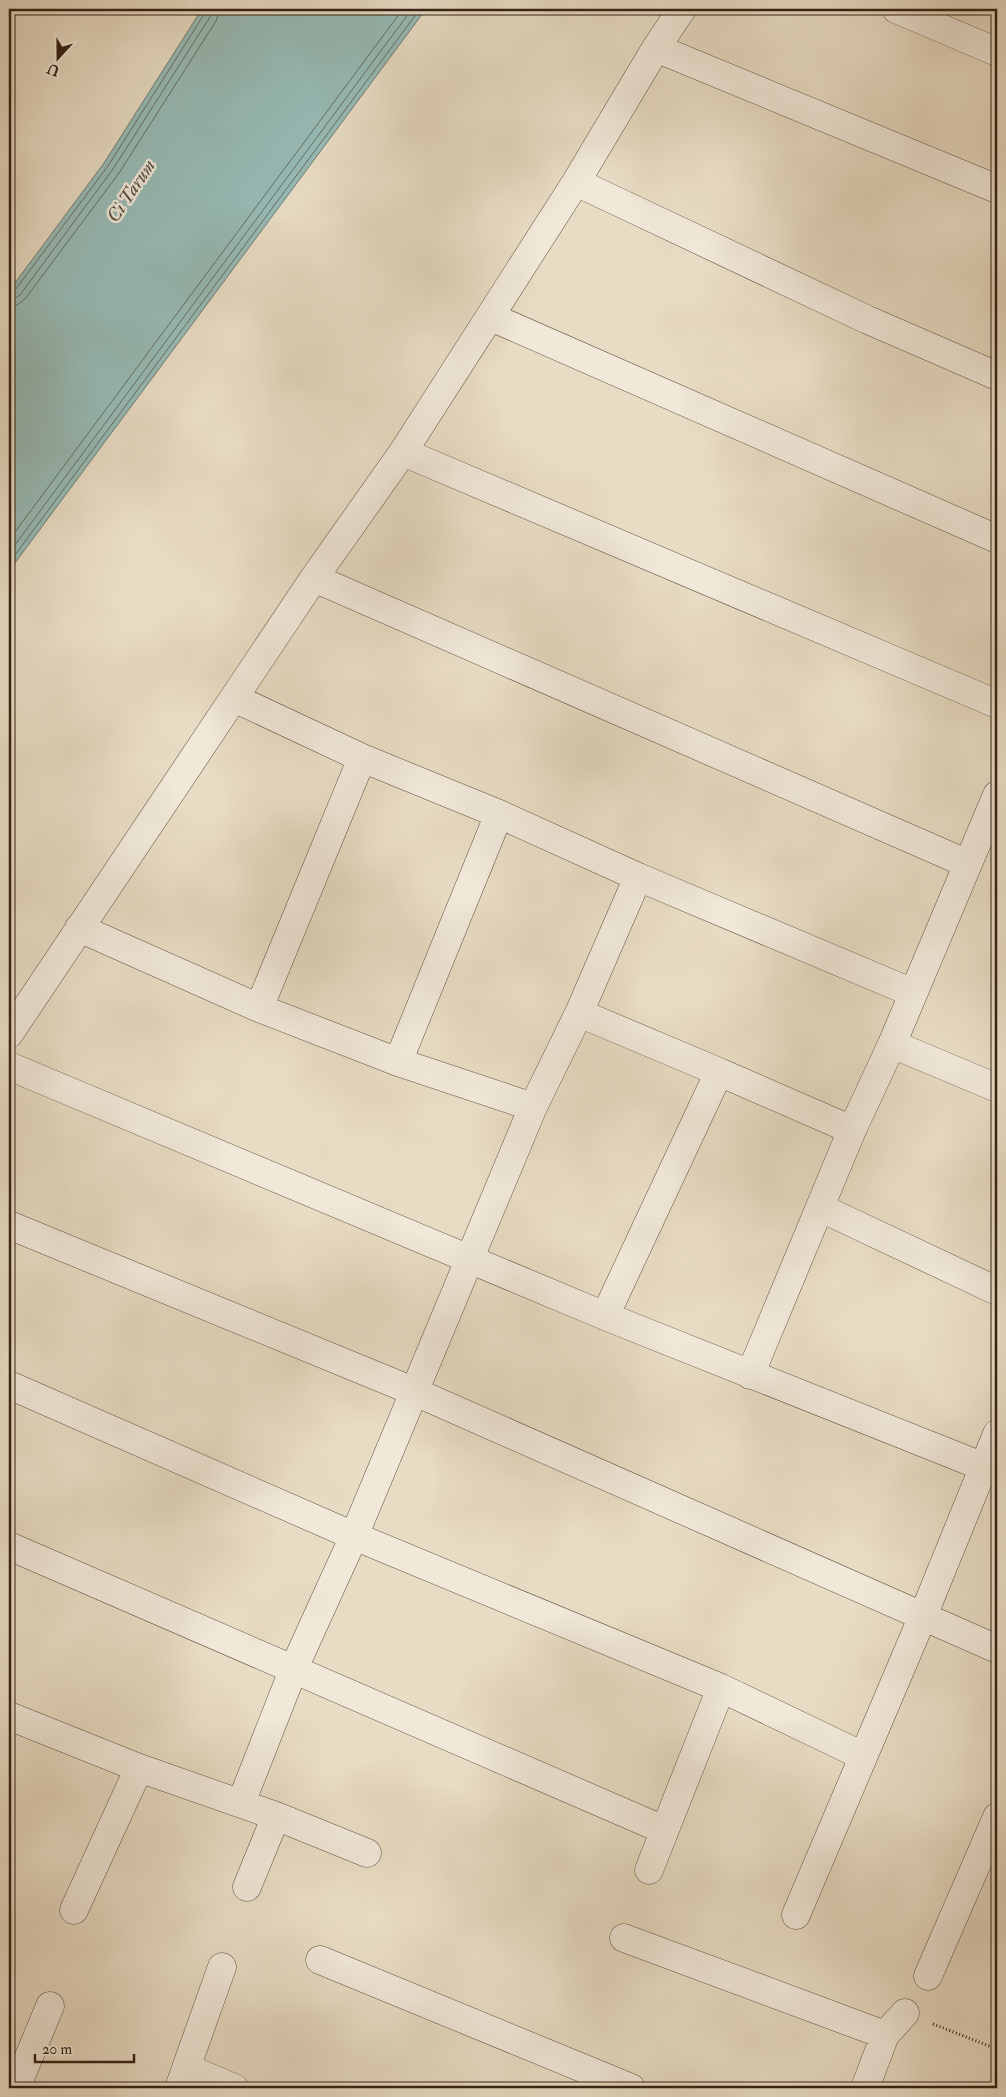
<svg xmlns="http://www.w3.org/2000/svg" width="1006" height="2097" viewBox="0 0 1006 2097" font-family="'IM FELL Double Pica',serif">
<style>
.water{fill:#97bbb6;stroke:#6f7e76}
.lines{fill:none;stroke-linecap:round;stroke-linejoin:round}
.shore{stroke:#666e66;stroke-width:1}
.minor-casing{stroke:#615041;stroke-width:29}
.path{stroke:#342215;stroke-width:3;stroke-dasharray:1 2.5;stroke-linecap:butt}
.minor{stroke:#f0e8d9;stroke-width:28}
.labels{text-anchor:middle;dominant-baseline:central;stroke-width:5;stroke-linejoin:round;paint-order:stroke}
.water-label{font-size:19px;font-style:italic;fill:#525045;stroke:#f0e8d9}
</style>
<rect width="100%" height="100%" fill="#e8dcc4"/>
<filter id="stains"><feTurbulence type="fractalNoise" baseFrequency=".004" numOctaves="4"/><feColorMatrix values="0 0 0 0 .2 0 0 0 0 .09 0 0 0 0 .02 0 0 0 .5 -.17"/></filter>
<radialGradient id="worn" r=".72"><stop offset=".6" stop-color="#630" stop-opacity="0"/><stop offset="1" stop-color="#630" stop-opacity=".3"/></radialGradient>
<path class="water" d="M202,9h224l-417,562v-280l95,-128z"/>
<g class="lines">
<path class="shore" d="M9,293l6,-3 93,-124 97,-153 1,-4
M9,299l6,-1 5,-3 93,-126 97,-152 2,-8
M9,307l8,-2 8,-6 94,-126 97,-152 4,-12
M9,540l394,-531
M9,553l403,-544
M9,563l411,-554"/>
<defs>
<path id="minor" d="M896,9l101,43
M656,48l341,141
M576,182l292,138 129,56
M491,317l506,222
M403,452l594,252
M314,578l654,286
M234,698l128,60 137,56 139,63 275,116
M79,928l180,80 139,54 135,45
M259,1008l103,-250
M579,1013l140,59
M9,1034l305,-456 89,-126 173,-270 80,-134 26,-39
M892,1044l105,44
M398,1062l101,-248
M9,1066l596,250 379,151
M821,1208l176,83
M9,1225l404,166 584,258
M605,1316l114,-244 133,58
M750,1375l102,-245 40,-86 105,-249
M9,1385l345,151 367,152 142,68
M9,1546l655,284
M9,1716l130,52 137,48 91,37
M241,1803l53,-135 60,-132 179,-429 46,-94 59,-136
M649,1870l72,-182
M247,1887l29,-71
M74,1910l65,-142
M796,1915l127,-299 74,-182
M624,1938l261,97
M320,1960l311,128
M928,1976l69,-159
M187,2068l47,20
M16,2088l34,-82
M179,2088l43,-121
M865,2088l20,-53 20,-22"/>
</defs>
<use href="#minor" class="minor-casing"/>
<path class="path" d="M933,2024l64,25"/>
<use href="#minor" class="minor"/>
</g>
<g class="labels">
<g class="water-label">
<text transform="translate(131 191) rotate(-56)">Ci Tarum</text>
</g>
</g>
<rect width="1006" height="2097" fill="none" stroke="#e8dcc4" stroke-width="30"/>
<rect x="10" y="10" width="986" height="2077" fill="none" stroke="#342215" stroke-width="2.5"/>
<rect x="15" y="15" width="976" height="2067" fill="none" stroke="#342215"/>
<g transform="translate(58 58) rotate(201)" stroke="#f0e8d9" stroke-width="4" paint-order="stroke">
<path d="M0-4L9 19L0 12L-9 19Z" fill="#342215"/>
<text y="-8" font-size="14" font-weight="bold" text-anchor="middle" fill="#342215">U</text>
</g>
<path d="M35 2054v8h99v-8" fill="none" stroke="#342215" stroke-width="2.5"/>
<text x="42" y="2054" font-size="15" fill="#342215" stroke="#f0e8d9" stroke-width="4" paint-order="stroke">20 m</text>
<rect width="100%" height="100%" filter="url(#stains)"/>
<rect width="100%" height="100%" fill="url(#worn)"/>
</svg>
